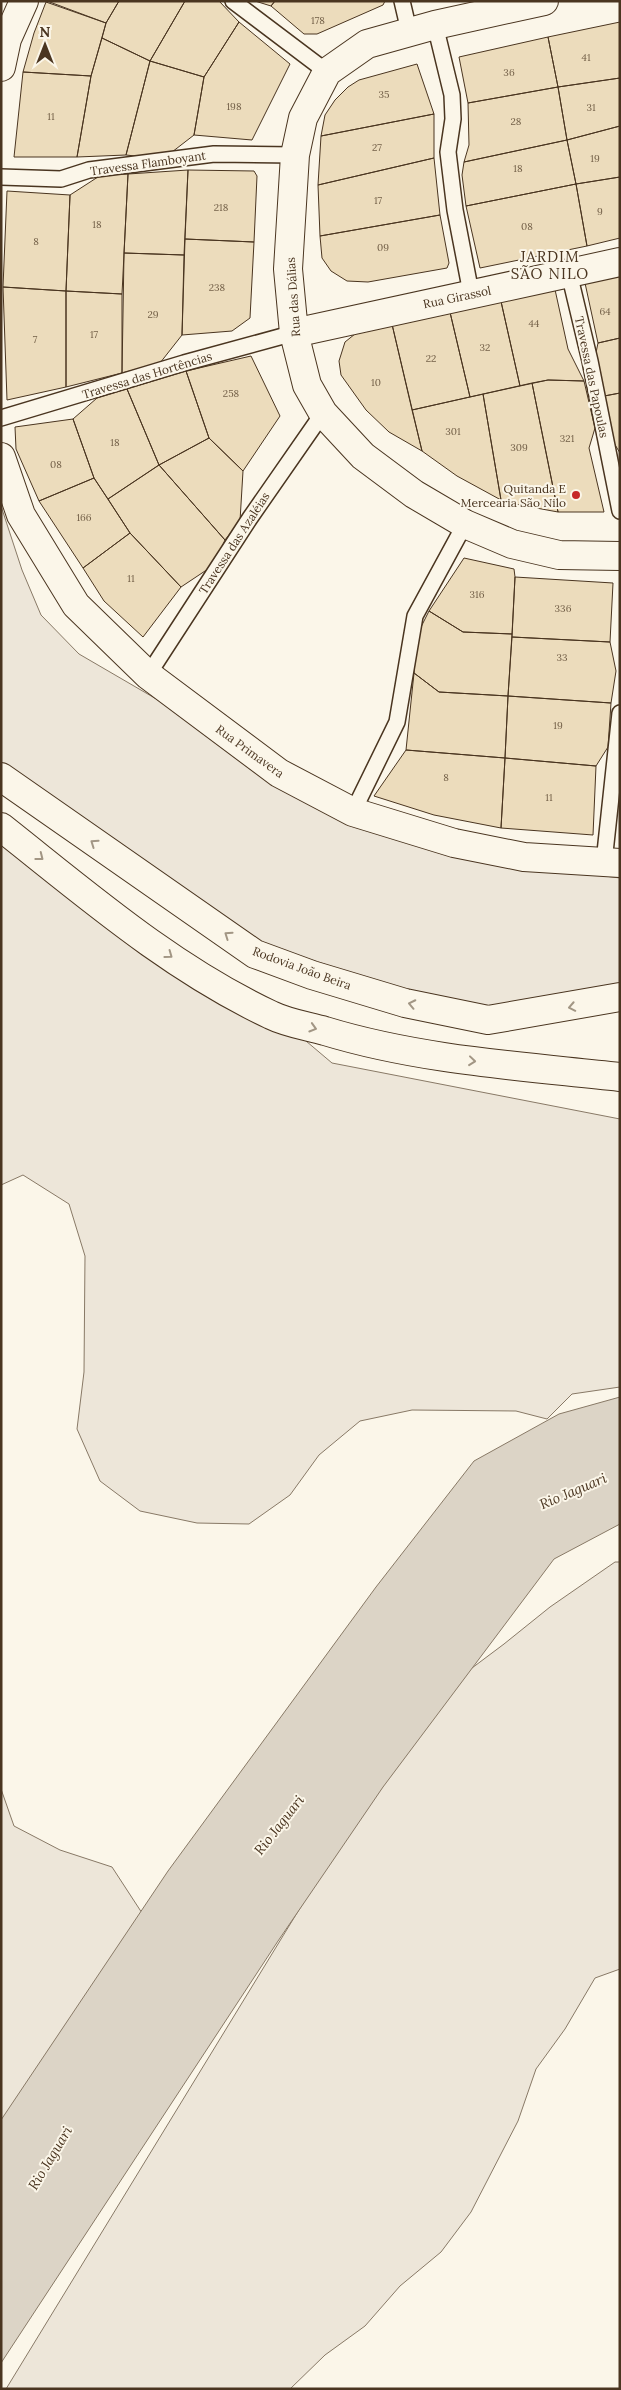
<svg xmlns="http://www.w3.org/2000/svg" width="621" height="2390" viewBox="0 0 621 2390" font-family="Lora,serif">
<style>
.green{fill:#ede6d9;stroke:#887966}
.water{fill:#dcd4c6;stroke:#887966}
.building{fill:#ecdcbc;stroke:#4a3520}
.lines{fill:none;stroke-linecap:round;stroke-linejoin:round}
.lane-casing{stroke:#4a3520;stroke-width:18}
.street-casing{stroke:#4a3520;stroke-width:30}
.primary-casing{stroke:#4a3520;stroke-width:30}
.lane{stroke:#fbf6e9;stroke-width:15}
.street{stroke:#fbf6e9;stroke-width:28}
.primary{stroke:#fbf6e9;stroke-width:28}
.oneway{stroke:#a29684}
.poi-dot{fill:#c62828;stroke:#fbf6e9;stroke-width:2}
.labels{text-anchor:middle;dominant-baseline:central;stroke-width:4;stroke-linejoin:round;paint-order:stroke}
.number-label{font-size:10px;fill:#725f47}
.street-label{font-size:12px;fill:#4a3520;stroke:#fbf6e9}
.poi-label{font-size:12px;fill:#4a3520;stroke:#fbf6e9;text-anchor:end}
.water-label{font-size:14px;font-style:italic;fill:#4a3520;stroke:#fbf6e9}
.quarter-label{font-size:15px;letter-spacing:1px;fill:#4a3520;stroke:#fbf6e9}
</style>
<rect width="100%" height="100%" fill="#fbf6e9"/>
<path class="green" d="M1,506l21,64 19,45 38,39 237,138 153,66 151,20v111l-82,12 -60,6 -107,-27 -110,-37 -260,-174z
M1,845l292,185 39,33 288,56v268l-48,7 -25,25 -31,-8 -104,-1 -52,11 -41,34 -29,40 -41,29 -52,-1 -57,-12 -40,-30 -23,-52 7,-57 1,-116 -16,-52 -46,-29 -22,10z
M615,1562h5v407l-25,9 -30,51 -29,40 -18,52 -47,91 -30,40 -41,34 -35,40 -40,29 -35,34h-284l401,-656 45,-50 52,-39 46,-37z
M1,1789l13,37 46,24 52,17 30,46 -141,232z"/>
<path class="water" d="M620,1397v127l-66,35 -171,228 -105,154 -277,422v-243l167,-249 208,-284 98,-126 85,-47z"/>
<path class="building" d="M47,1h72l-13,22z
M119,1h66l-35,60 -48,-23 4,-15z
M185,1h34l20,21 -35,55 -54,-16z
M255,1h20l-4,5z
M275,1h110l-2,4 -66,29h-13l-33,-28z
M46,2l60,21 -15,53 -68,-4 11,-39z
M239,22l51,42 -38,76 -58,-5 10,-58z
M620,22v56l-62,9 -10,-50z
M548,37l10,50 -90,16 -9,-46z
M102,38l48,23 -24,94 -49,2 14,-81z
M150,61l54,16 -10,58 -31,24 -37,-4z
M417,64l17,50 -113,22 4,-21 10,-15 13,-13 11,-7z
M23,72l68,4 -14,81h-63z
M620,78v48l-53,14 -9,-53z
M558,87l9,53 -103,22 5,-17 -1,-42z
M434,114v44l-116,27 3,-49z
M620,126v51l-44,7 -9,-44z
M567,140l9,44 -110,22 -4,-31 2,-13z
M434,158l6,57 -120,21 -2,-51z
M188,170l66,1 3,5 -3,66 -69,-3z
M188,170l-4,85 -60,-2 4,-79z
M128,174l-6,120 -56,-3 4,-96 31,-20z
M620,177v61l-33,8 -11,-62z
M576,184l11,62 -107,22 -14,-62z
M7,191l63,4 -4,96 -63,-4z
M440,215l9,48 -2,5 -79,14 -21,-1 -16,-10 -9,-13 -2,-22z
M185,239l69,3 -4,76 -18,13 -50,4z
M124,253l60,2 -2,80 -22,28 -38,10z
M620,276v62l-22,5 -13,-60z
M554,285l14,64 16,32 -36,-1 -28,6 -20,-89z
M3,287l63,4v96l-59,13z
M66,291l56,3v79l-56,14z
M500,297l20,89 -50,11 -21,-89z
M449,308l21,89 -58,13 -21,-90z
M391,320l31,131 -33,-19 -23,-22 -25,-35 -2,-14 6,-19 15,-12z
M620,338v55l-21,4 -6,-30 5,-24z
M251,356l29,60 -37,55 -34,-33 -23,-67z
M186,371l23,67 -50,27 -32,-76z
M548,380l36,1 11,47 -6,20 15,64h-46l-26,-129z
M532,383l26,129 -38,-7 -19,-5 -18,-106z
M127,389l32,76 -51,34 -14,-21 -21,-59 24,-21z
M620,393v60l-17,-28 -4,-28z
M483,394l18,106 -44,-24 -35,-25 -10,-41z
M73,419l21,59 -55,23 -23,-52 -1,-22z
M209,438l34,33 -3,50 -15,19 -66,-75z
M159,465l66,75 -11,25 -33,22 -51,-54 -22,-34z
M94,478l36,55 -47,35 -44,-67z
M130,533l51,54 -38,50 -39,-36 -21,-33z
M464,558l50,11 1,8 -3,57 -49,-2 -34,-21z
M515,577l98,6 -3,59 -98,-5z
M429,611l34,21 49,2 -4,62 -69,-4 -25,-19 3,-38z
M512,637l98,5 6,29 -5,32 -103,-7z
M414,673l25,19 69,4 -3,62 -99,-8z
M508,696l103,7 -3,44 -12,19 -91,-8z
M406,750l99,8 -4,70 -67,-13 -60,-19z
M505,758l91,8 -3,69 -92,-7z"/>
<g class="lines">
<defs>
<path id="lane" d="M233,1l94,71
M402,1l7,30
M435,25l17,70 1,24 -5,33 7,58 16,83
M1,177l60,2 28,-9 125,-16 81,1
M569,273l21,88 30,150
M1,418l183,-55 110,-30
M148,675l102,-157 73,-105
M353,812l44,-90 18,-106 50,-92
M604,862l16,-149"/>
<path id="street" d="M544,1l-109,24 -68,19 -40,28 -24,46 -8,37 -7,114 6,64 13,52 16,28 40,43 51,38 51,30 47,20 47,11 61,1
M1,67l6,-28 17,-38
M294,333l326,-71
M1,457l20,58 55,90 72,70 131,98 74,39 101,31 70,14 96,6"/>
<path id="primary" d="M1,777l254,177 57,21 93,28 83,17 132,-23
M1,827c86,68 170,141 270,188 16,8 36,11 54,16 95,29 196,35 295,46"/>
</defs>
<use href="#lane" class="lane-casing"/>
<use href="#street" class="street-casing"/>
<use href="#primary" class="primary-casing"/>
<use href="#lane" class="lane"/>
<use href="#street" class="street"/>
<use href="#primary" class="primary"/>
</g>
<defs><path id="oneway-chevron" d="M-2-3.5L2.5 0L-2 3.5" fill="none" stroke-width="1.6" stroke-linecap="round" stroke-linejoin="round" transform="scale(1.25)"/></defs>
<g class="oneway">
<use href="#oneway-chevron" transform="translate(94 843) rotate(-145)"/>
<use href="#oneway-chevron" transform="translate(40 857) rotate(38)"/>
<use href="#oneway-chevron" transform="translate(228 935) rotate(-145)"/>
<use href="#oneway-chevron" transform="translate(169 955) rotate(36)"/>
<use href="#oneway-chevron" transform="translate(412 1004) rotate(-168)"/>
<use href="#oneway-chevron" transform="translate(572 1007) rotate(169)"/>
<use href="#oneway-chevron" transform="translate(313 1028) rotate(17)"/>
<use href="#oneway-chevron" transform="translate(472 1061) rotate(6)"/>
</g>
<circle class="poi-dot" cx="576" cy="495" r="5"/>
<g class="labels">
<g class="number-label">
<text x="318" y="20">178</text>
<text x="586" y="57">41</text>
<text x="509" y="72">36</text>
<text x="384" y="94">35</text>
<text x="234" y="106">198</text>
<text x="591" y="107">31</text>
<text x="51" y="116">11</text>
<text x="516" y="121">28</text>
<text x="377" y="147">27</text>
<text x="595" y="158">19</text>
<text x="518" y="168">18</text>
<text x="378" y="200">17</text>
<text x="221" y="207">218</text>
<text x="600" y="211">9</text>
<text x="97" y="224">18</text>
<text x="527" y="226">08</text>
<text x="36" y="241">8</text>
<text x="383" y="247">09</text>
<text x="217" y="287">238</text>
<text x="605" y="311">64</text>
<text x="153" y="314">29</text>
<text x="534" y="323">44</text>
<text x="94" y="334">17</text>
<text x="35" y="339">7</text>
<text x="485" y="347">32</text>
<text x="431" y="358">22</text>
<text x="376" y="382">10</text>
<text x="231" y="393">258</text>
<text x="453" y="431">301</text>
<text x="567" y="438">321</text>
<text x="115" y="442">18</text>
<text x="519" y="447">309</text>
<text x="56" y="464">08</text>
<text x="84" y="517">166</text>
<text x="131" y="578">11</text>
<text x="477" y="594">316</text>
<text x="563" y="608">336</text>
<text x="562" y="657">33</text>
<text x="558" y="725">19</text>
<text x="446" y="777">8</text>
<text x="549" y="797">11</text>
</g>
<g class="street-label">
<text transform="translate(148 163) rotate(-8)">Travessa Flamboyant</text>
<text transform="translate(293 297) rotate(-94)">Rua das Dálias</text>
<text transform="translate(457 297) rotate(-12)">Rua Girassol</text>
<text transform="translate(147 375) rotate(-17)">Travessa das Hortências</text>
<text transform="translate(592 377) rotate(78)">Travessa das Papoulas</text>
<text transform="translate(234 543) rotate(-57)">Travessa das Azaléias</text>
<text transform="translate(250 751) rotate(36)">Rua Primavera</text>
<text transform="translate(302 968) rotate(20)">Rodovia João Beira</text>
</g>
<g class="poi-label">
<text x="566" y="488">Quitanda E<tspan x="566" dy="14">Mercearia São Nilo</tspan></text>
</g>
<g class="water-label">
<text transform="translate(573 1491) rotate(-23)">Rio Jaguari</text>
<text transform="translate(279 1825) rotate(-52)">Rio Jaguari</text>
<text transform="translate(50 2158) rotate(-59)">Rio Jaguari</text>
</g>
<g class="quarter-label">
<text x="550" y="256">JARDIM<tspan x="550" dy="17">SÃO NILO</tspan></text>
</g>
</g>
<rect width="621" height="2390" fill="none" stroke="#4a3520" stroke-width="5"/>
<g transform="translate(45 45)" stroke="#fbf6e9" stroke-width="4" paint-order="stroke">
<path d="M0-4L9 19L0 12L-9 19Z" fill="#4a3520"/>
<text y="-8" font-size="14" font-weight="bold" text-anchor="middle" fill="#4a3520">N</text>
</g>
</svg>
